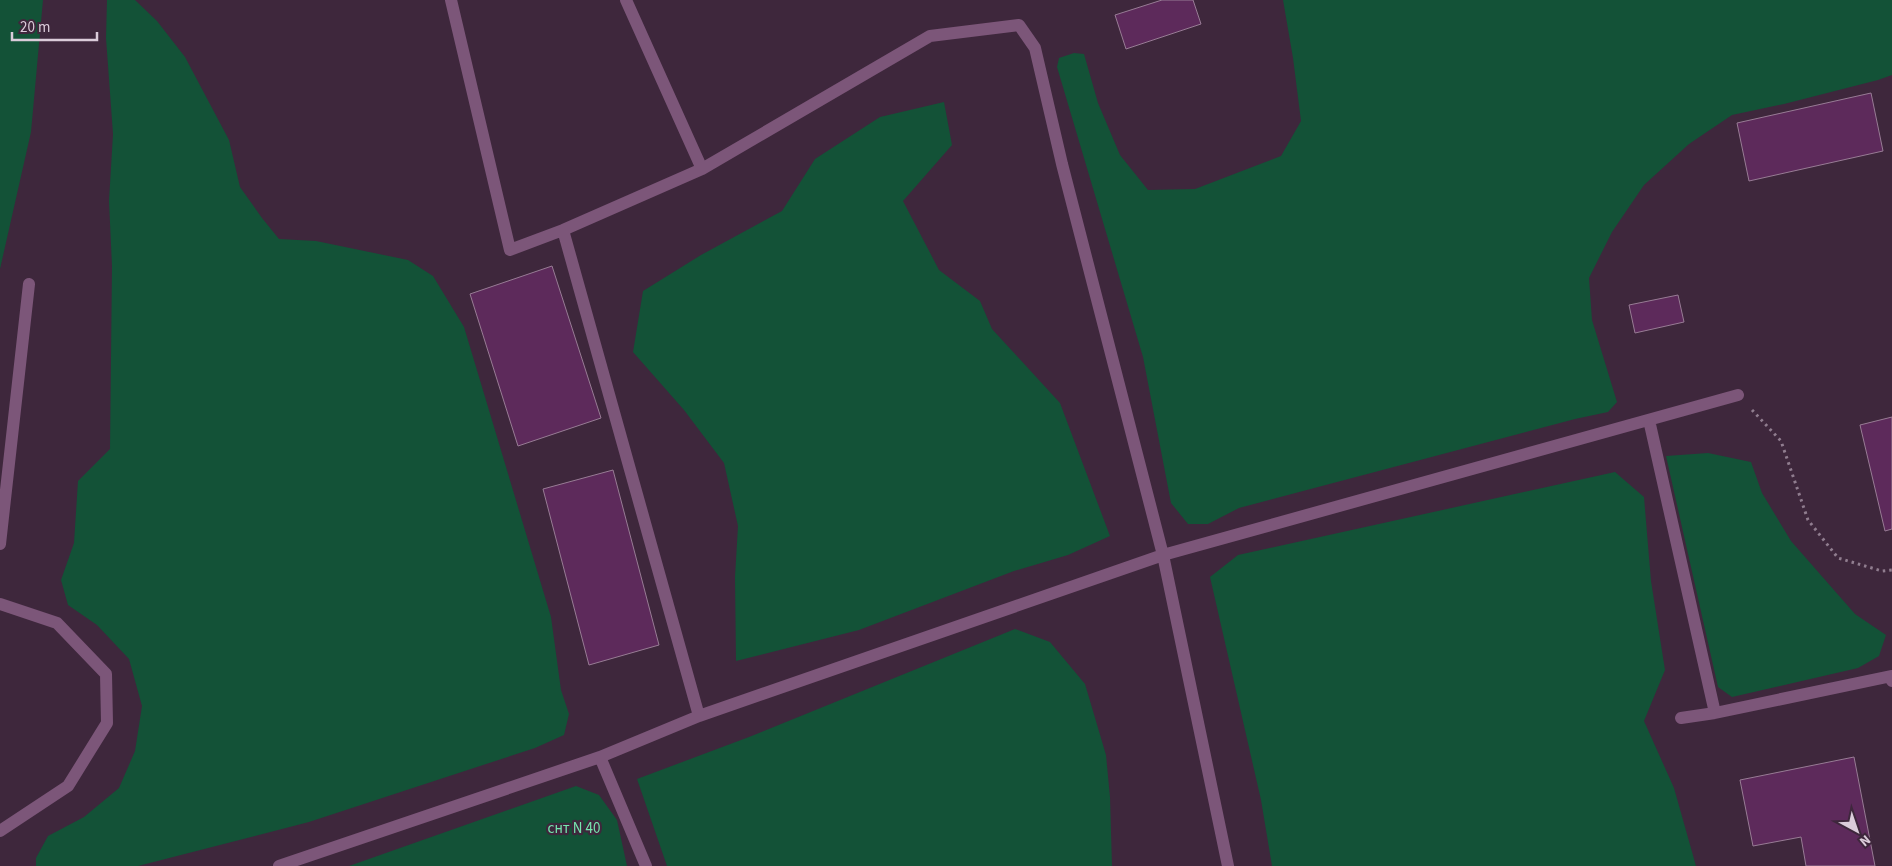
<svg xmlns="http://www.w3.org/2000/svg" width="1892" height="866" viewBox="0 0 1892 866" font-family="'Source Sans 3',sans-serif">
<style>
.green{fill:#135237}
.building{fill:#5d2a5b;stroke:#987c95}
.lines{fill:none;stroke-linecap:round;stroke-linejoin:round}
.path{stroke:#907d8f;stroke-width:3;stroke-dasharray:2.5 4;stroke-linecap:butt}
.service{stroke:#7c5679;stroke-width:12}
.labels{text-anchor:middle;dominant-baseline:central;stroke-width:4.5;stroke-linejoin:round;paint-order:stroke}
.park-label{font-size:15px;fill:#76e6af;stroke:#3e273c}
</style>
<rect width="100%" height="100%" fill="#3e273c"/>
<path class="green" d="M0,0h43l-12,132 -31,137z
M107,0h28l22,21 28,36 44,83 11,47 22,31 17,21 37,2 92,19 25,16 31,51 87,290 10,73 8,24 -5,21 -29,13 -226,74 -171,44h-102v-8l12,-22 36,-19 35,-29 16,-37 7,-45 -13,-47 -32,-34 -29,-20 -7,-25 13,-37 4,-62 32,-32 2,-183 -3,-65 4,-67 -7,-96z
M1283,0h609v75l-14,5 -94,24 -52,11 -43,29 -45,41 -32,47 -23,46 3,42 25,82 -9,10 -33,7 -336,89 -31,16h-20l-17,-21 -28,-146 -86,-290 2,-9 15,-5 10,1 14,49 22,52 28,35 47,-1 86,-33 20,-35 -8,-63z
M944,102l8,43 -49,56 36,69 41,31 12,28 68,74 50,133 -42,19 -54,16 -155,59 -123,31 -1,-84 3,-51 -14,-63 -40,-53 -51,-58 10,-61 58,-36 81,-44 33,-52 65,-42z
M1708,453l43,9 11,31 29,48 64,73 31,21 -7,21 -21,12 -126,29 -14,-10 -52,-231z
M1615,472l29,25 7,84 14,89 -21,51 30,67 22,78h-424l-11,-66 -51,-223 28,-22z
M1015,629l35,13 35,42 21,71 4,42 2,69h-445l-30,-87 112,-42z
M576,786l23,9 18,25 10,46h-278z"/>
<path class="building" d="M1162,0h31l8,24 -75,25 -11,-34z
M1871,93l12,58 -134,30 -12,-58z
M552,266l49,152 -83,28 -48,-152z
M1678,295l6,27 -49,11 -6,-28z
M1892,417v112l-7,2 -25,-106z
M613,470l46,175 -70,20 -46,-176z
M1854,757l21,109h-69l-5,-29 -48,9 -13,-66z"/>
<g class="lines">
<path class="path" d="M1752,410l29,31 27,79 30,38 44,13 10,-1"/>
<path class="service" d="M451,0l59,250 53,-20 139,-61 228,-133 89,-11 16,23 27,116 101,391 65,311
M626,0l76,169
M563,230l136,486
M1649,420l66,293
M0,544l29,-260
M0,604l57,19 49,51 1,49 -39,63 -68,45
M1681,718l34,-5 176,-37 1,5
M600,757l46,109
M279,866l321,-109 99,-41 464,-161 575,-160"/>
</g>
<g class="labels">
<g class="park-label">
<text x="574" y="828">снт N 40</text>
</g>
</g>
<g transform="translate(1857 831) rotate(140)" stroke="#3e273c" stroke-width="4" paint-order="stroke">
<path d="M0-4L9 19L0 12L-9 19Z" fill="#dbccda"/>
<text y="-8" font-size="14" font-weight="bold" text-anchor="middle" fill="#dbccda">N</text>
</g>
<path d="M12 32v8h85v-8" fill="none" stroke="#dbccda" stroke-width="2.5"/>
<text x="20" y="32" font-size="15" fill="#dbccda" stroke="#3e273c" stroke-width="4" paint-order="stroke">20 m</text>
</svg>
